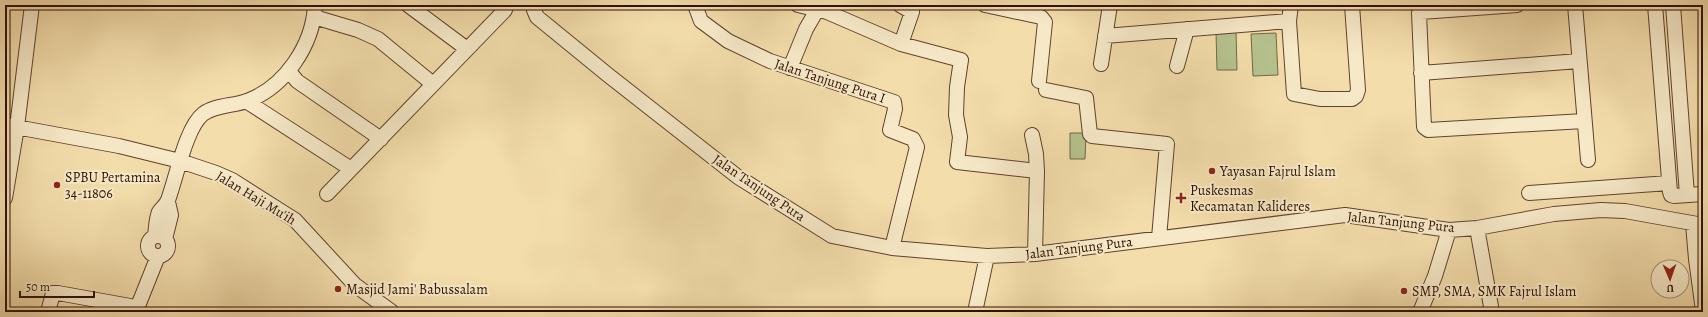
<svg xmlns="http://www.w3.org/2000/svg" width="1708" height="317" viewBox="0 0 1708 317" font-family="Alegreya,serif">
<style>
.garden{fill:#b5c28d;stroke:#726947}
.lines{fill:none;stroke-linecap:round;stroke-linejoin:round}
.minor-casing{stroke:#5f432c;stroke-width:16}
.minor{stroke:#f7e9c8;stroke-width:14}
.poi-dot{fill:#8f2418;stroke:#f7e9c8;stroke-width:1.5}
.labels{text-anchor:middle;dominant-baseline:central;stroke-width:4;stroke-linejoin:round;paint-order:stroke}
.street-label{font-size:14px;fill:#2e1001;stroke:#f7e9c8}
.poi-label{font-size:14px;fill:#2e1001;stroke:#f7e9c8;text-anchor:start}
</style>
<rect width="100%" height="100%" fill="#f3ddab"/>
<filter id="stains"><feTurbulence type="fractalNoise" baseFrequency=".005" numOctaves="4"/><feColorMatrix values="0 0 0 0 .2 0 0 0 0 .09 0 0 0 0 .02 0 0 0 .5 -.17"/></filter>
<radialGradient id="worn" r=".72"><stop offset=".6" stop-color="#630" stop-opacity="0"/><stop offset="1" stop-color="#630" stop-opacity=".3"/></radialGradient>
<path class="garden" d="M1236,31l1,39h-20l-1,-38z
M1276,33l2,42 -25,1 -2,-42z
M1070,133h16l-1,26h-15z"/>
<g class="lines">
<defs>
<path id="minor" d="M408,5l59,44
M535,5l-1,5 3,7 71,58 130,102 94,59 60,12 95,8 48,-2 310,-39 104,15 28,-2 77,-14 47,-4 24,1 78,14
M695,5l6,16 27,20 42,20 124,41 1,7 -5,21 23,9 4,8 -25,101
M798,5l29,7 74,32 60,16 -4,27 -1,28 4,22 -3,25 80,9 -2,83
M900,5l12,7 -11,32
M985,5l56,12 4,5 -6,59
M1291,5l-2,16 5,73 26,5h32l4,-3 2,-6 -6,-85
M1517,5l-96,7 -2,1 5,114 4,3 156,-9
M1575,5l13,155
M1655,5l15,187 1,3 3,1 29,-2
M1673,5l14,190
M314,17l44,13 20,9 55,45
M1105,36l184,-15
M1101,64l9,-59
M1177,66l10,-37
M790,68l16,-39 11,-19
M289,71l8,10 84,58
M1421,73l158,-12
M1046,90l40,8 4,36 2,2 75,8 -8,94
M246,101l105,68
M5,125l114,21 61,15 36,12 16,7 63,40 60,65 37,27
M1032,135l4,19 1,17
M1529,193l140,-10
M327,194l178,-184 1,-5
M5,198l12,-71 15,-122
M1693,224l3,35 7,52
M1477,228l15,84
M148 246a10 10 0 1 1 20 0a10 10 0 1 1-20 0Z
M155,236c1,-7 1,-17 4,-24 3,-4 7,-7 9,-12 8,-21 18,-73 35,-86 12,-9 30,-8 44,-13 38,-14 66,-56 68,-96
M165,239l6,-24 -3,-13
M136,311l22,-55
M48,312l5,-19h5l72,13 7,6
M975,312l12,-56
M1420,312l15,-36 14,-46"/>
</defs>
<use href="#minor" class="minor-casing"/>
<use href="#minor" class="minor"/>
</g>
<g class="poi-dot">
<circle cx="1212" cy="171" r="4"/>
<circle cx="57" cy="185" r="4"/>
<path d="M1179 192h4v4h4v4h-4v4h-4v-4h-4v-4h4z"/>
<circle cx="338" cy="289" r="4"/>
<circle cx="1404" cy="291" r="4"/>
</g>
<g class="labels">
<g class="street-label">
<text transform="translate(830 81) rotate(18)">Jalan Tanjung Pura I</text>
<text transform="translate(759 188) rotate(34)">Jalan Tanjung Pura</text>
<text transform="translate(256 198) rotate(31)">Jalan Haji Mu'ih</text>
<text transform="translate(1401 222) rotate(6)">Jalan Tanjung Pura</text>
<text transform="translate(1079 248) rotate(-7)">Jalan Tanjung Pura</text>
</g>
<g class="poi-label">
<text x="1220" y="171">Yayasan Fajrul Islam</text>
<text x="65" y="177">SPBU Pertamina<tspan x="65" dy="16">34-11806</tspan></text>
<text x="1190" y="190">Puskesmas<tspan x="1190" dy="16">Kecamatan Kalideres</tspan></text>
<text x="346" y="289">Masjid Jami' Babussalam</text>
<text x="1412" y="291">SMP, SMA, SMK Fajrul Islam</text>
</g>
</g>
<rect width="1708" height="317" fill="none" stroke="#f3ddab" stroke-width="20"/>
<rect x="6" y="6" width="1696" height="305" fill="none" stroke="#2e1001" stroke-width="2"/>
<rect x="10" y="10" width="1688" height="297" fill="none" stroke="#2e1001"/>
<g transform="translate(1670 279) rotate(178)"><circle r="19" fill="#f7e9c8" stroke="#a79278"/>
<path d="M0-3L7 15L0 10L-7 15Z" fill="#8f2418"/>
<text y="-6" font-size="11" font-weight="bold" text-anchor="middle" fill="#2e1001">U</text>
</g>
<path d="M20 291v6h74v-6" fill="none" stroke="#2e1001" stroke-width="2"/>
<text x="26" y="291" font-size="12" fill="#2e1001" stroke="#f7e9c8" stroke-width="3" paint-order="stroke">50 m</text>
<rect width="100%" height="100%" filter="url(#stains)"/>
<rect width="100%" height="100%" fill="url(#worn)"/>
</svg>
